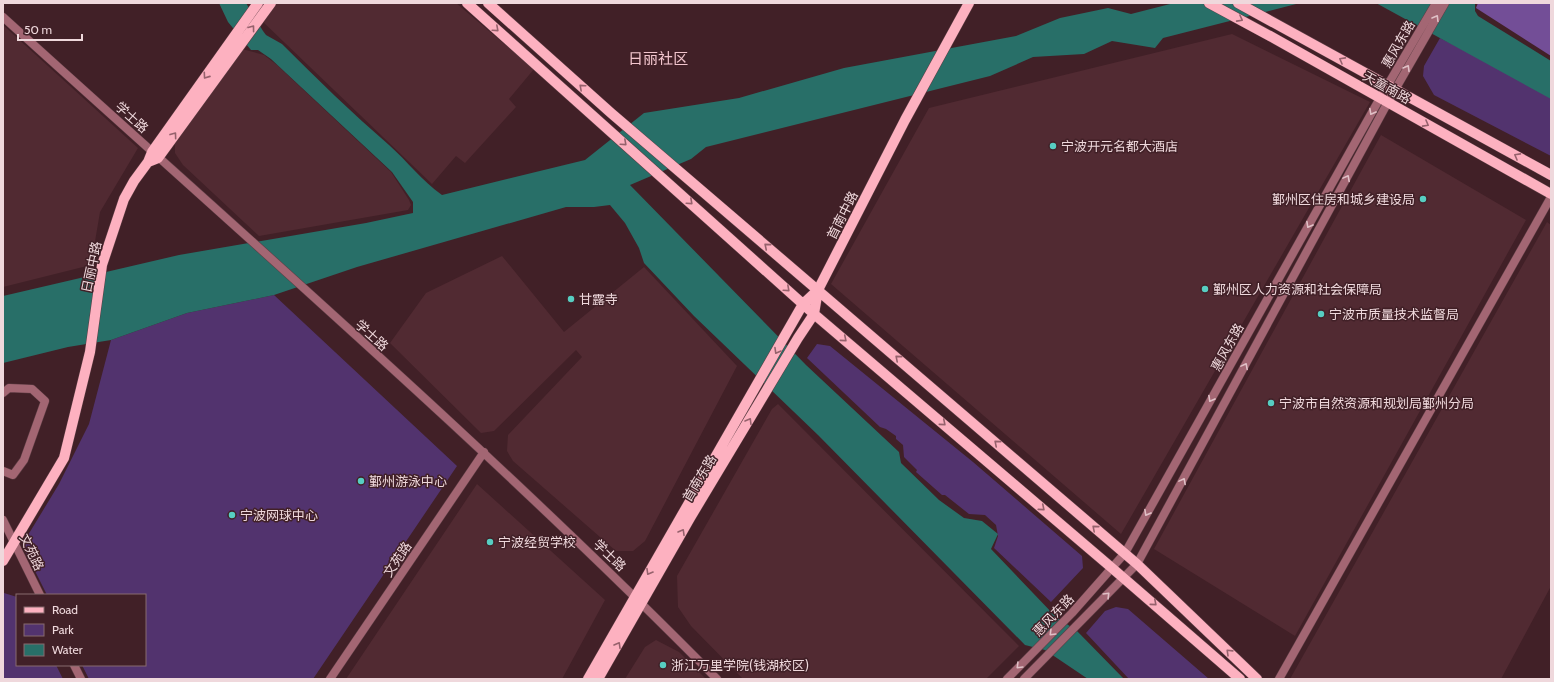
<svg xmlns="http://www.w3.org/2000/svg" width="1554" height="682" viewBox="0 0 1554 682" font-family="Cabin,'Noto Sans SC',sans-serif">
<style>
.built{fill:#512a32}
.green{fill:#52336e}
.forest{fill:#734e97}
.water{fill:#286f68}
.lines{fill:none;stroke-linecap:round;stroke-linejoin:round}
.minor-casing{stroke:#5d3d44;stroke-width:9}
.major-casing{stroke:#5d3d44;stroke-width:11}
.minor{stroke:#a36673;stroke-width:8}
.major{stroke:#fdb1c0;stroke-width:10}
.oneway{stroke:#e0c1c7}
.oneway2{stroke:#96616c}
.poi-dot{fill:#57cec2;stroke:#412027;stroke-width:1.5}
.labels{text-anchor:middle;dominant-baseline:central;stroke-width:3;stroke-linejoin:round;paint-order:stroke}
.street-label{font-size:13px;fill:#efd8dc;stroke:#412027}
.poi-label{font-size:13px;fill:#efd8dc;stroke:#412027;text-anchor:start}
.quarter-label{font-size:15px;fill:#f2c5cd;stroke:#412027}
</style>
<rect width="100%" height="100%" fill="#412027"/>
<path class="built" d="M275,3h181l78,66 -25,30 7,8 -51,56 -9,-7 -24,28 -171,-164z
M3,25l135,123 -38,64 -9,53 -88,22z
M1232,34l138,68 -249,432 -290,-250 98,-176z
M242,49l22,6 13,10 114,107 18,28 2,5 -3,5 -149,26 -76,-71 -8,-12v-14z
M1381,135l145,85 -231,416 -141,-87z
M1547,222l4,3v361l-50,93h-211z
M502,256l62,76 80,-65 93,99 -92,175 -12,10h-17l-103,-90 -6,-10 1,-16 74,-78 -6,-7 -82,81 -13,2 -91,-90 36,-50z
M778,404l241,242 -33,33h-243l-52,-53 -13,-19 -1,-31 95,-167z
M477,484l128,116 -43,79h-216z
M656,640l23,12 27,27h-81l20,-32z"/>
<path class="green" d="M1440,38l111,57v61l-117,-61 -11,-19 1,-10z
M274,295l183,171 -144,213h-224l-7,-14h63v-70h-98l-25,-50 37,-61 30,-60 22,-84 76,-27z
M817,344l13,2 143,116 109,94 1,12 -32,34 -57,-54 4,-12 -2,-11 -11,-10 -16,-1 -24,-19h-3l-26,-23 1,-2 -13,-13 -1,-12 -7,-6v-3l-10,-7 -6,-2 -73,-69z
M4,593l13,4v68h39l7,14h-60z
M1116,607l12,2 81,70h-80l-43,-46 19,-22z"/>
<path class="forest" d="M1478,3h73v53l-75,-48z"/>
<path class="water" d="M219,3h27l17,28 3,4 16,9c35,35 70,69 107,101 18,16 33,36 53,50l143,-35 59,-47 95,-15 105,-30 172,-32 44,-18 48,-10 23,6 43,-11h126l-137,35 -8,10 -43,-7 -28,13 -51,3 -43,19 -284,71 -15,12 -61,26 176,180 93,87 2,11 38,37 25,18 18,3 16,13 -7,15 64,67 22,15 47,48h-36l-43,-29 -20,-5 -207,-210 -124,-119 -50,-53 -5,-15 -14,-25 -15,-18 -16,2h-28l-209,60 -83,28 -87,18 -76,27 -43,7 -65,16v-67l176,-41 187,-32 47,-10v-11l-21,-30 -121,-113 -13,-9h-7l-23,-28z
M1376,3h99v8l3,5 73,45v38z"/>
<g class="lines">
<defs>
<path id="minor" d="M3,17c240,218 486,431 714,662
M3,393l6,-5 23,1 13,12 -21,59 -11,15 -10,-4
M3,520l37,75
M74,665l7,14
M330,679l154,-227
M1007,679l65,-66 53,-60 255,-455 56,-95
M1024,679l113,-115 251,-462 57,-99
M1279,679l272,-482"/>
<path id="major" d="M467,3l347,311 298,254 128,111
M488,3l123,110 526,451 120,115
M1209,3l61,33 281,158
M1238,3l313,172
M148,162l10,-4 113,-155
M3,561l61,-103 26,-106 12,-87 22,-66 10,-18 14,-19 4,-10 106,-149
M588,679l215,-375 15,-14 87,-170 64,-117
M598,679l92,-161 108,-180 16,-24 4,-24"/>
</defs>
<use href="#minor" class="minor-casing"/>
<use href="#major" class="major-casing"/>
<use href="#minor" class="minor"/>
<use href="#major" class="major"/>
</g>
<defs><path id="oneway-chevron" d="M-2-3.5L2.5 0L-2 3.5" fill="none" stroke-width="1.6" stroke-linecap="round" stroke-linejoin="round"/></defs>
<g class="oneway">
<use href="#oneway-chevron" transform="translate(1436 18) rotate(-59)"/>
<use href="#oneway-chevron" transform="translate(1407 68) rotate(-60)"/>
<use href="#oneway-chevron" transform="translate(1372 112) rotate(119)"/>
<use href="#oneway-chevron" transform="translate(1347 178) rotate(-62)"/>
<use href="#oneway-chevron" transform="translate(1309 225) rotate(119)"/>
<use href="#oneway-chevron" transform="translate(1245 366) rotate(-62)"/>
<use href="#oneway-chevron" transform="translate(1211 399) rotate(119)"/>
<use href="#oneway-chevron" transform="translate(1183 481) rotate(-62)"/>
<use href="#oneway-chevron" transform="translate(1147 513) rotate(119)"/>
<use href="#oneway-chevron" transform="translate(1107 595) rotate(-45)"/>
<use href="#oneway-chevron" transform="translate(1052 633) rotate(135)"/>
<use href="#oneway-chevron" transform="translate(1019 666) rotate(135)"/>
</g>
<g class="oneway2">
<use href="#oneway-chevron" transform="translate(1240 19) rotate(28)"/>
<use href="#oneway-chevron" transform="translate(252 28) rotate(-53)"/>
<use href="#oneway-chevron" transform="translate(496 29) rotate(42)"/>
<use href="#oneway-chevron" transform="translate(1342 60) rotate(-151)"/>
<use href="#oneway-chevron" transform="translate(206 76) rotate(125)"/>
<use href="#oneway-chevron" transform="translate(582 87) rotate(-138)"/>
<use href="#oneway-chevron" transform="translate(1426 124) rotate(29)"/>
<use href="#oneway-chevron" transform="translate(174 135) rotate(-54)"/>
<use href="#oneway-chevron" transform="translate(624 143) rotate(42)"/>
<use href="#oneway-chevron" transform="translate(1517 156) rotate(-151)"/>
<use href="#oneway-chevron" transform="translate(690 202) rotate(42)"/>
<use href="#oneway-chevron" transform="translate(767 246) rotate(-140)"/>
<use href="#oneway-chevron" transform="translate(787 289) rotate(42)"/>
<use href="#oneway-chevron" transform="translate(844 339) rotate(40)"/>
<use href="#oneway-chevron" transform="translate(777 351) rotate(120)"/>
<use href="#oneway-chevron" transform="translate(898 358) rotate(-139)"/>
<use href="#oneway-chevron" transform="translate(749 421) rotate(-59)"/>
<use href="#oneway-chevron" transform="translate(943 423) rotate(40)"/>
<use href="#oneway-chevron" transform="translate(997 443) rotate(-139)"/>
<use href="#oneway-chevron" transform="translate(1042 508) rotate(40)"/>
<use href="#oneway-chevron" transform="translate(1095 528) rotate(-139)"/>
<use href="#oneway-chevron" transform="translate(682 532) rotate(-60)"/>
<use href="#oneway-chevron" transform="translate(649 572) rotate(120)"/>
<use href="#oneway-chevron" transform="translate(1154 603) rotate(41)"/>
<use href="#oneway-chevron" transform="translate(618 645) rotate(-60)"/>
<use href="#oneway-chevron" transform="translate(1229 652) rotate(-136)"/>
</g>
<g class="poi-dot">
<circle cx="1053" cy="146" r="4"/>
<circle cx="1423" cy="199" r="4"/>
<circle cx="1205" cy="289" r="4"/>
<circle cx="571" cy="299" r="4"/>
<circle cx="1321" cy="314" r="4"/>
<circle cx="1271" cy="403" r="4"/>
<circle cx="361" cy="481" r="4"/>
<circle cx="232" cy="515" r="4"/>
<circle cx="490" cy="542" r="4"/>
<circle cx="663" cy="665" r="4"/>
</g>
<g class="labels">
<g class="street-label">
<text transform="translate(1398 44) rotate(-60)">惠风东路</text>
<text transform="translate(1387 87) rotate(29)">天童南路</text>
<text transform="translate(132 117) rotate(42)">学士路</text>
<text transform="translate(842 215) rotate(-63)">首南中路</text>
<text transform="translate(91 267) rotate(-78)">日丽中路</text>
<text transform="translate(372 335) rotate(42)">学士路</text>
<text transform="translate(1227 347) rotate(-61)">惠风东路</text>
<text transform="translate(699 478) rotate(-59)">首南东路</text>
<text transform="translate(32 552) rotate(64)">文苑路</text>
<text transform="translate(610 555) rotate(44)">学士路</text>
<text transform="translate(397 559) rotate(-56)">文苑路</text>
<text transform="translate(1053 615) rotate(-46)">惠风东路</text>
</g>
<g class="poi-label">
<text x="1061" y="146">宁波开元名都大酒店</text>
<text x="1415" y="199" text-anchor="end">鄞州区住房和城乡建设局</text>
<text x="1213" y="289">鄞州区人力资源和社会保障局</text>
<text x="579" y="299">甘露寺</text>
<text x="1329" y="314">宁波市质量技术监督局</text>
<text x="1279" y="403">宁波市自然资源和规划局鄞州分局</text>
<text x="369" y="481">鄞州游泳中心</text>
<text x="240" y="515">宁波网球中心</text>
<text x="498" y="542">宁波经贸学校</text>
<text x="671" y="665">浙江万里学院(钱湖校区)</text>
</g>
<g class="quarter-label">
<text x="658" y="59">日丽社区</text>
</g>
</g>
<rect width="1554" height="682" fill="none" stroke="#efd8dc" stroke-width="8"/>
<rect x="16" y="594" width="130" height="72" fill="#412027" stroke="#876a6f"/>
<rect x="24" y="607" width="20" height="6" fill="#fdb1c0" stroke="#876a6f"/>
<text x="52" y="614" font-size="12" fill="#efd8dc">Road</text>
<rect x="24" y="624" width="20" height="12" fill="#52336e" stroke="#876a6f"/>
<text x="52" y="634" font-size="12" fill="#efd8dc">Park</text>
<rect x="24" y="644" width="20" height="12" fill="#286f68" stroke="#876a6f"/>
<text x="52" y="654" font-size="12" fill="#efd8dc">Water</text>
<path d="M18 34v6h64v-6" fill="none" stroke="#efd8dc" stroke-width="2"/>
<text x="24" y="34" font-size="12" fill="#efd8dc" stroke="#412027" stroke-width="3" paint-order="stroke">50 m</text>
</svg>
